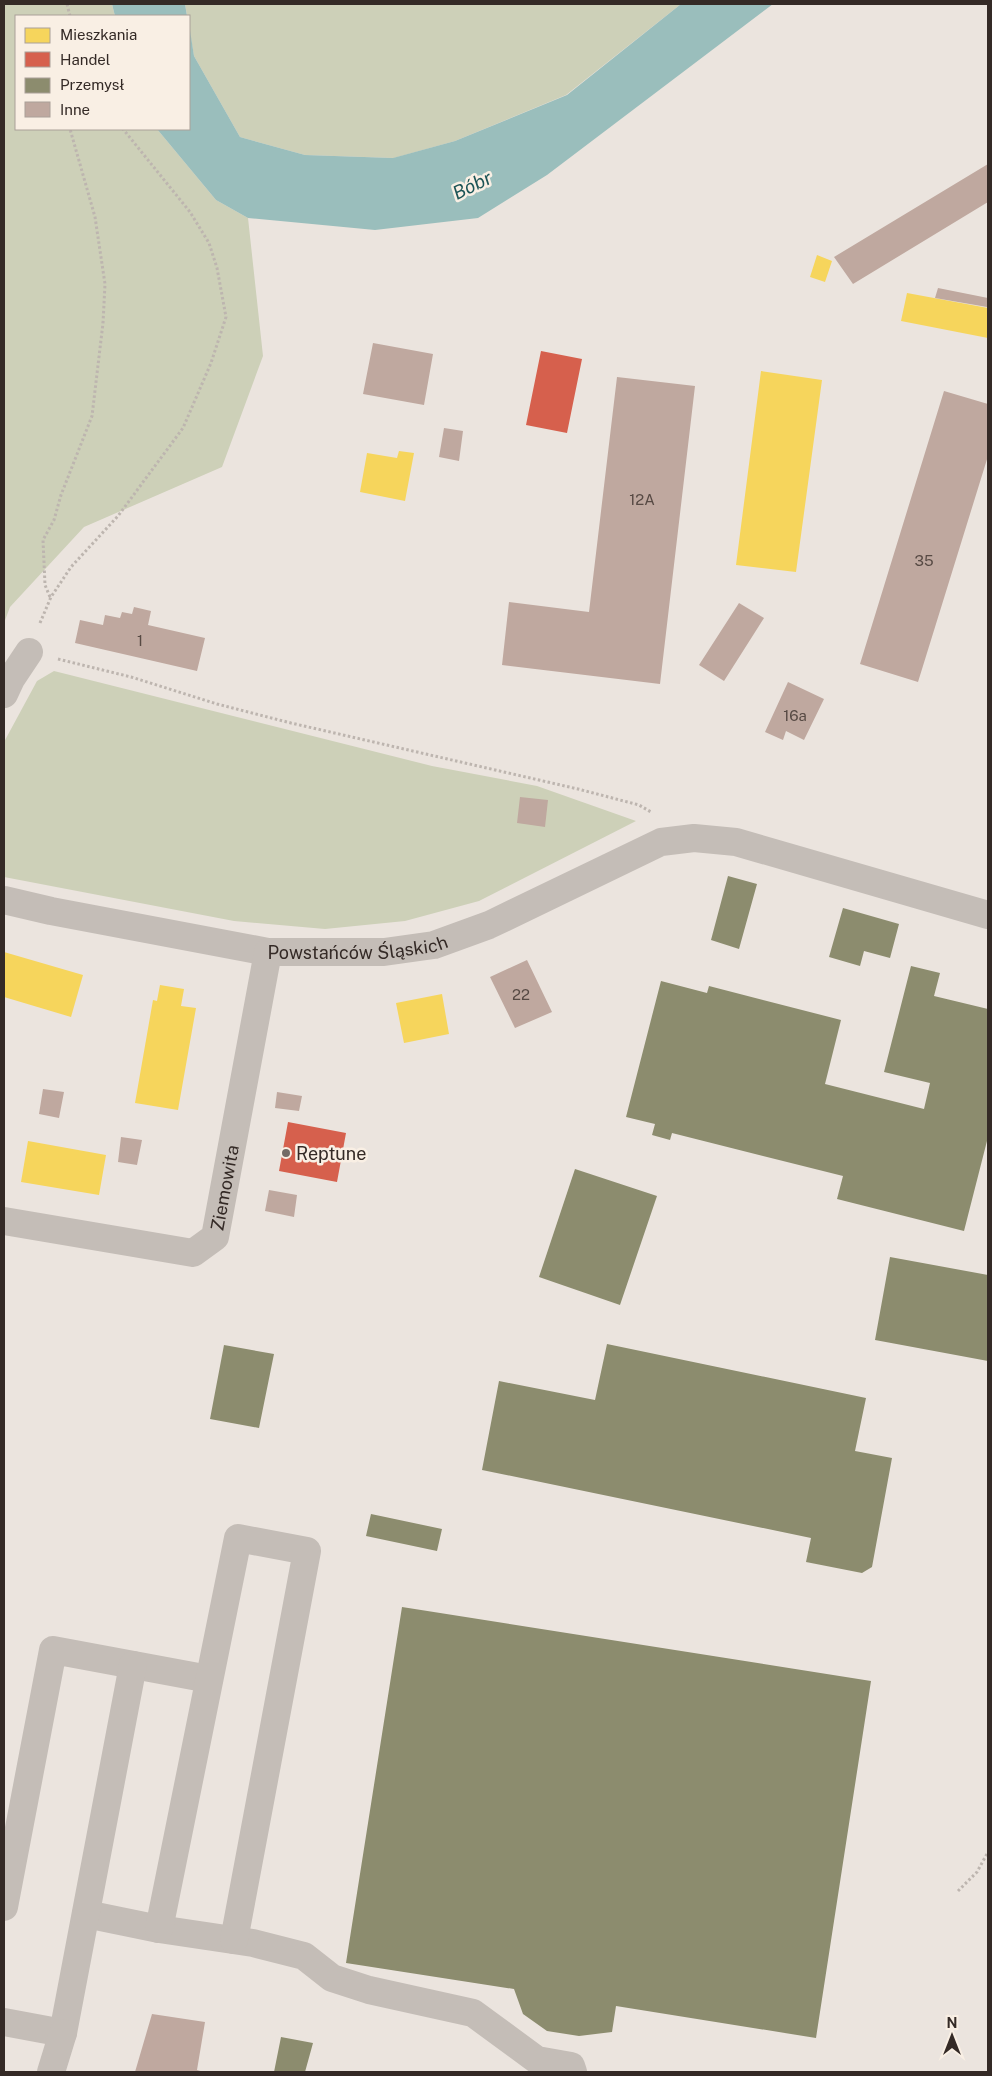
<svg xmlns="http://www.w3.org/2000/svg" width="992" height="2076" viewBox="0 0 992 2076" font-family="'Public Sans',sans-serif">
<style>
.green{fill:#cdd0b8}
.water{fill:#9abebc}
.homes{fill:#f6d55c}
.shops{fill:#d6604d}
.industry{fill:#8c8c6e}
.building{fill:#bfa89f}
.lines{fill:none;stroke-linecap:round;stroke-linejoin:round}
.path{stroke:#bdb5af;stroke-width:3;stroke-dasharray:2.5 2.5;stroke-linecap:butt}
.minor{stroke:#c4bdb7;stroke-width:28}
.poi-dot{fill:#746b66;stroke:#f9efe4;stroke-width:2}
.labels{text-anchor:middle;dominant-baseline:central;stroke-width:5;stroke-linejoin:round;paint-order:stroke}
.number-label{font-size:15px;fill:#574a44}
.street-label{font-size:18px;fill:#342a26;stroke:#f9efe4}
.poi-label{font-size:18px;fill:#342a26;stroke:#f9efe4;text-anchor:start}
.water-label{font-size:19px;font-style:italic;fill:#1b5456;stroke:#f9efe4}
</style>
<rect width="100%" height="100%" fill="#ebe4de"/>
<path class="green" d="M4,4h108l3,12h-99v113h141l59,71 32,18 15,138 -41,111 -138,60 -74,80 -6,16z
M185,4h496l-115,91 -111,46 -61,17 -89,-3 -65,-18 -46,-81z
M54,671l378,95 105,20 99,35 -157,80 -74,20 -80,8 -91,-8 -230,-44v-135l33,-61z"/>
<path class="water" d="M112,4h73l2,12h-72z
M681,4h92l-226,171 -69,43 -103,12 -127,-12 -32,-18 -59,-71h32v-105l5,32 46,81 65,18 88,3 62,-17 112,-46z"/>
<path class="homes" d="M817,255l15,6 -7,21 -15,-5z
M907,293l81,15v30l-87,-17z
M761,371l61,9 -26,192 -60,-7z
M399,451l15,2 -9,48 -45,-9 7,-39 30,5z
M4,952l79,23 -12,42 -67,-20z
M160,985l24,4 -3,17 15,2 -18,102 -43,-7 18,-103 4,1z
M442,994l7,40 -45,9 -8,-40z
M28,1141l78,14 -7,40 -78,-13z"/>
<path class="shops" d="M541,351l41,8 -15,74 -41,-8z
M288,1122l58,11 -9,49 -58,-11z"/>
<path class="industry" d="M728,876l29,8 -18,65 -28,-9z
M843,908l56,16 -9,34 -26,-7 -4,15 -31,-9z
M911,966l29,7 -6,23 54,13v128l-24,94 -127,-32 6,-23 -171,-43 -2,7 -18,-5 3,-11 -29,-7 35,-136 46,12 2,-7 132,34 -16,64 99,25 6,-26 -46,-11z
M575,1169l82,27 -37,109 -81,-28z
M890,1257l98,18v86l-113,-21z
M607,1344l259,54 -11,53 37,7 -20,109 -10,6 -56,-11 5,-24 -329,-68 17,-89 96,19z
M224,1345l50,9 -15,74 -49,-9z
M371,1514l71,15 -5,22 -71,-15z
M402,1607l469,74 -55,357 -200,-32 -4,26 -33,4 -32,-5 -24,-17 -9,-25 -168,-26z
M281,2037l32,6 -8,29h-31z"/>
<path class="building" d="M988,164v38l-135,82 -19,-27z
M938,288l50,10 -1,9 -52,-9z
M373,343l60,11 -9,51 -61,-11z
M617,377l78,9 -35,298 -158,-19 7,-63 80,10z
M944,391l44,13v52l-70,226 -58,-18z
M444,428l19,3 -4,30 -20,-4z
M739,603l25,15 -40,63 -25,-16z
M134,607l17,4 -3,14 57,13 -8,33 -122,-28 5,-23 23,5 2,-10 15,3 2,-6 10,2z
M788,682l36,17 -20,41 -18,-9 -3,9 -18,-8z
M520,797l28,3 -3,27 -28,-4z
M527,960l25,52 -37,16 -25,-51z
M43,1089l21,3 -5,26 -20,-4z
M277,1092l25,4 -3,15 -24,-3z
M121,1137l21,3 -5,25 -19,-3z
M269,1190l28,5 -3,22 -29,-6z
M152,2014l53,8 -8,48 7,2h-69z"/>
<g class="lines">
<path class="path" d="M67,4l3,12
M50,597l-5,-12 -2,-45 11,-20 7,-25 31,-79 11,-93 2,-39 -10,-67 -25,-88
M40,623l11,-26 20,-30 47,-51 65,-88 28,-65 15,-46 -9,-49 -8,-25 -19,-31 -67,-83
M58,659l73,18 86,27 74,19 287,66 61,16 12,7
M958,1891l19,-19 11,-20"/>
<g class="minor">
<path d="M4,694l7,-15 18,-27"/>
<path id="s1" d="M4,900l47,11 217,41h116l50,-7 55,-20 172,-83 33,-4 42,4 252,73"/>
<path id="s2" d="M4,1221l189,32 22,-16 53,-285"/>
<path d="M4,1907l49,-257 156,29"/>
<path d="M86,1914l73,15 94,14 51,13 28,22 37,12 104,23 64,47 34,6 2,6"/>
<path d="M159,1929l79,-391 69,13 -73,389"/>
<path d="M4,2022l59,11 70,-368"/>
<path d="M51,2072l12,-39"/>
</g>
</g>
<circle class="poi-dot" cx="286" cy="1153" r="5"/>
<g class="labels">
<g class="number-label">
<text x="642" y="499">12A</text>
<text x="924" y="560">35</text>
<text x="140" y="640">1</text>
<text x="795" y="715">16a</text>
<text x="521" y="994">22</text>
</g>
<g class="street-label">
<text stroke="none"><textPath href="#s1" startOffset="359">Powstańców Śląskich</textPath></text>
<text stroke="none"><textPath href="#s2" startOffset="269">Ziemowita</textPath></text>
</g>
<g class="poi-label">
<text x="296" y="1153">Reptune</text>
</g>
<g class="water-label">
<text transform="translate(472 185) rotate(-26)">Bóbr</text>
</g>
</g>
<rect width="992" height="2076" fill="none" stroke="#342a26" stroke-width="10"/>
<rect x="15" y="15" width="175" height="115" fill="#f9efe4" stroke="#aaa098"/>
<rect x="25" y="28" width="25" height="15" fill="#f6d55c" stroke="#aaa098"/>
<text x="60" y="40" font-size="15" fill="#342a26">Mieszkania</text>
<rect x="25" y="52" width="25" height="15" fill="#d6604d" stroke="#aaa098"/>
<text x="60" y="65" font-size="15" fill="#342a26">Handel</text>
<rect x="25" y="78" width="25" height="15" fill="#8c8c6e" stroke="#aaa098"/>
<text x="60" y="90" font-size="15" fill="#342a26">Przemysł</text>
<rect x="25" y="102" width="25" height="15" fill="#bfa89f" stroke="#aaa098"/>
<text x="60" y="115" font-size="15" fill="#342a26">Inne</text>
<g transform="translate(952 2036)" stroke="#f9efe4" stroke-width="4" paint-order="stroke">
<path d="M0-4L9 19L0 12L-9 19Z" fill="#342a26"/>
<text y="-8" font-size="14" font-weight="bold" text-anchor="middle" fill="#342a26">N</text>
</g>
</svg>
